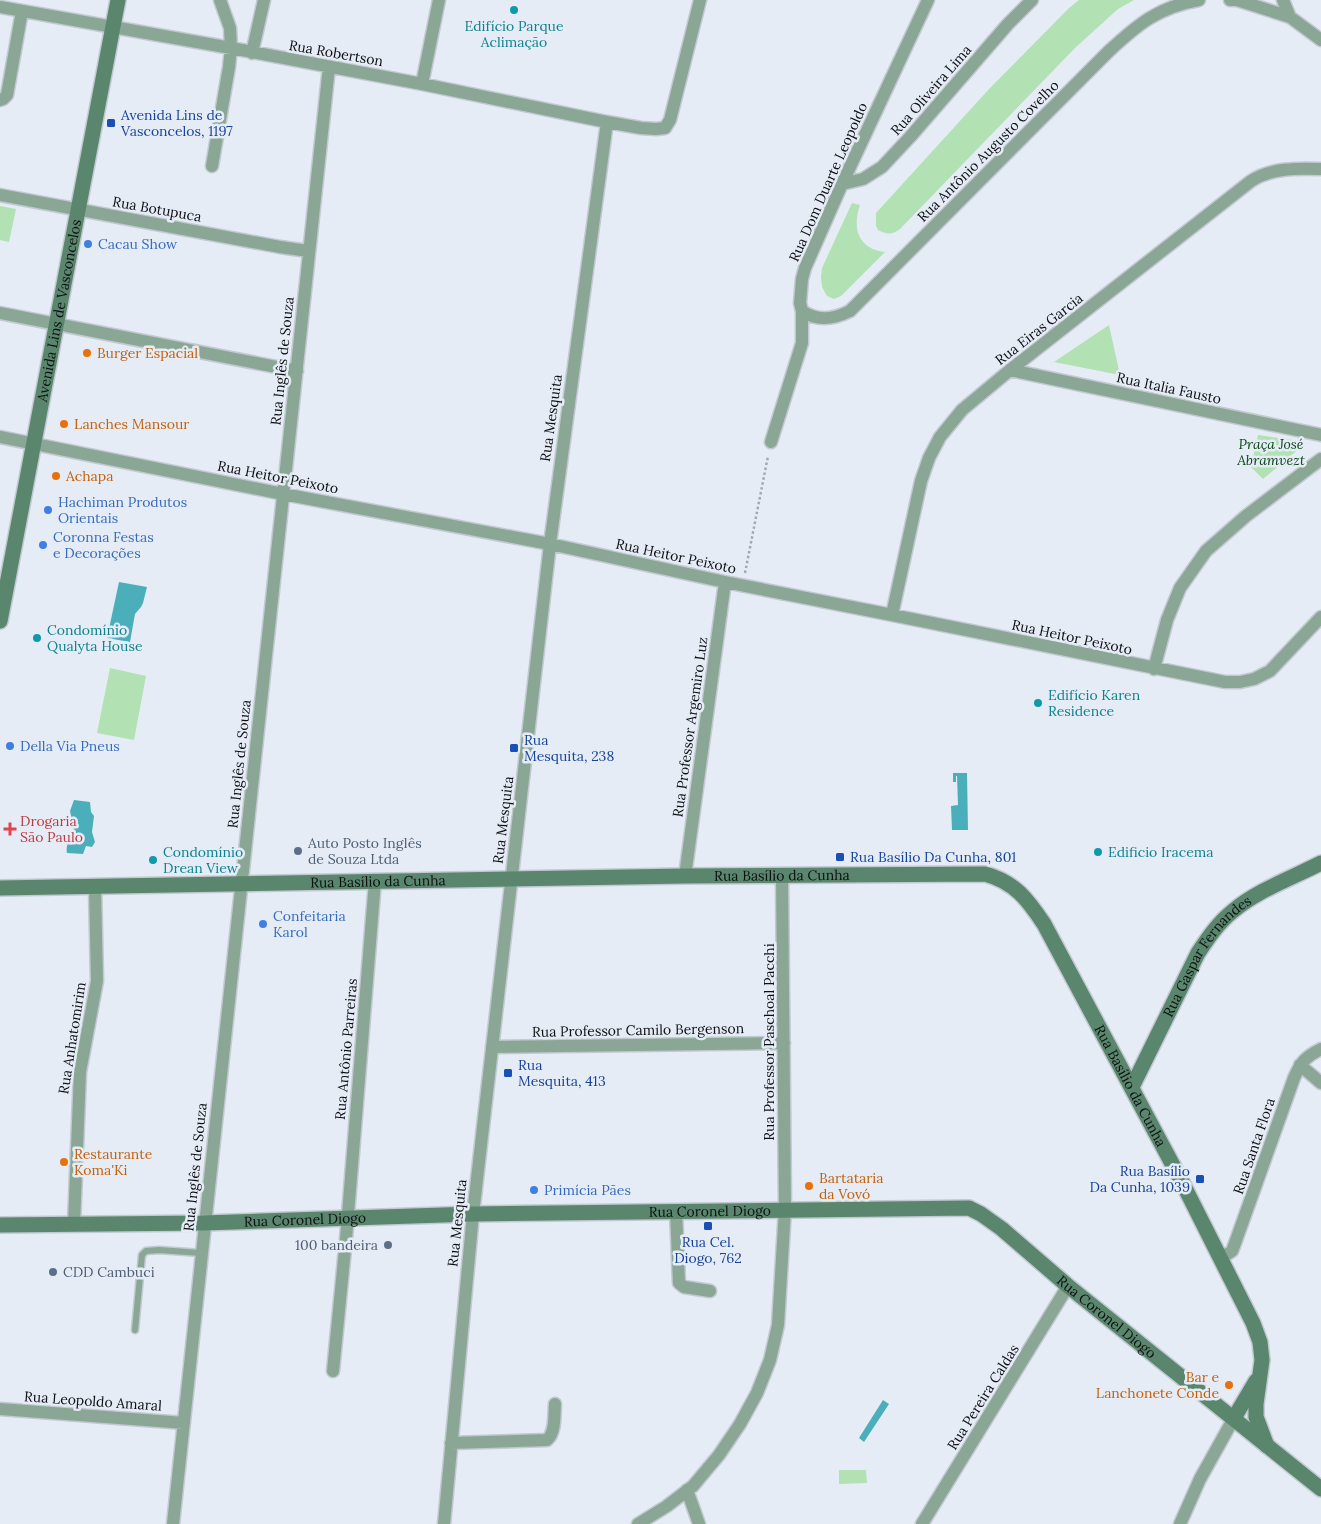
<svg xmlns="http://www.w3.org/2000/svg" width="1321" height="1524" viewBox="0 0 1321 1524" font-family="Lora,serif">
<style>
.green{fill:#b2e2b4}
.water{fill:#4bafbb}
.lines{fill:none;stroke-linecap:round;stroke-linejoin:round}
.lane-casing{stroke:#c2c9d1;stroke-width:9}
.street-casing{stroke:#c2c9d1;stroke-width:15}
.secondary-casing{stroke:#c2c9d1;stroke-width:18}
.path{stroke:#a2a8af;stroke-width:2.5;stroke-dasharray:2.5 2.5;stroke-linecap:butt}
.lane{stroke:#8aa795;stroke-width:6}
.street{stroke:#8aa795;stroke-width:12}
.secondary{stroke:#59866c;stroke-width:15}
.culture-dot{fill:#0f9aa8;stroke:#e5ecf5;stroke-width:2}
.transit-dot{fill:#1a4fb4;stroke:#e5ecf5;stroke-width:2}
.shop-dot{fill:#3f7fe0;stroke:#e5ecf5;stroke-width:2}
.food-dot{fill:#e8710a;stroke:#e5ecf5;stroke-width:2}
.health-dot{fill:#e0444e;stroke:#e5ecf5;stroke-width:2}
.service-dot{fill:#5c6f8a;stroke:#e5ecf5;stroke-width:2}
.labels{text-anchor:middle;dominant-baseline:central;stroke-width:5;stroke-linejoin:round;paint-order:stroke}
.culture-label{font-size:14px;fill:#0d838f;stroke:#e5ecf5;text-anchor:start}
.street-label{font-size:14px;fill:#0d1013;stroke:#e5ecf5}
.transit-label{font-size:14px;fill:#164399;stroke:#e5ecf5;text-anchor:start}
.shop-label{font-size:14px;fill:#366cbe;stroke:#e5ecf5;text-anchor:start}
.food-label{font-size:14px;fill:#c56008;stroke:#e5ecf5;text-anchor:start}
.park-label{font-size:14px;font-style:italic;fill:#094716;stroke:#e5ecf5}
.health-label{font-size:14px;fill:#be3a42;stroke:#e5ecf5;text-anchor:start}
.service-label{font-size:14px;fill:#4e5e75;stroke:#e5ecf5;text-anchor:start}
</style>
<rect width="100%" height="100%" fill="#e5ecf5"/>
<path class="green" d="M1079,0h55l-16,9 -43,39 -174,180c-8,7 -14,7 -23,2l-2,-4v-13l114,-125 79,-80z
M852,203l8,2c-8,23 -2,44 25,47l-44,44 -7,3 -7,-3 -5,-9 -1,-10 1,-9z
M0,206l16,3 -7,33 -9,-2z
M1109,325l11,50 -66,-13z
M1258,435l35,5 7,8 -37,31 -12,-12z
M110,668l36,8 -12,64 -37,-7z
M839,1470h27l1,13 -28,1z"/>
<path class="water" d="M119,582l28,5 -4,16 -2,4 -6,7 -5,28 -23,-4z
M953,773h14l1,57h-16l-1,-24 7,-1 -1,-29h-1v6h-3z
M74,800l16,2 1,10 3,4 -2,16 3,10 -3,5 -6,-1 -3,8 -16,-1c-2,-8 4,-15 7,-22l-4,-20z
M883,1400l6,4 -25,38 -5,-4z"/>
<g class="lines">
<defs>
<path id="lane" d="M135,1330l7,-75 4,-4 13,-1 42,3"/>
<path id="street" d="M1230,0h7l53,17 31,23
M1283,0l7,17
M0,7l231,41 191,36 185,38 34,6 15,1 9,-1 5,-8 30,-120
M252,53l12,-53
M422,84l17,-84
M0,100l3,-1 4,-4 15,-84
M212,166l17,-99 2,-19 -1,-20 -10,-28
M842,184l21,-5 19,-12 28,-30 98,-113 24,-24
M0,195l280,52 28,4
M802,311c16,11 32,8 48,0l258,-259c29,-27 50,-45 91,-52
M0,313l297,58
M1010,370l311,65
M0,437l283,57 267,50 175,38 167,33 333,67h15l14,-3 16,-8 51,-54
M771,442l31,-99v-32l-2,-8 2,-24 3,-11 37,-84 86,-184
M892,615l29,-134 8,-23 11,-21 22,-27 48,-40 241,-189c20,-13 46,-13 70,-12
M1154,669l13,-49 13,-32 26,-37 40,-35 75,-57
M685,876l40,-294
M492,1047l292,-4
M1300,1065l21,18
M676,1211l3,72 5,4 26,4
M74,1224l6,-152 17,-91 -2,-94
M1221,1258l11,-7 2,-5 60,-168c7,-16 11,-21 27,-29
M333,1371l13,-132 29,-358
M0,1409l184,14
M451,1443l96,-3c9,-8 7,-25 8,-36
M687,1490l12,34
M173,1524l156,-1457
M444,1524l29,-310 77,-670 57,-422
M638,1524l29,-18 26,-20 26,-31 21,-31 17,-31 13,-33 8,-35 7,-116 -3,-334
M922,1524l146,-238
M1180,1524l20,-45 34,-61"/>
<g id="secondary">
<path id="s1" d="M0,621l118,-621"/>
<path id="s2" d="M0,888l685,-12 300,-2c30,8 43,26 59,50l140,262 69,137 7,19 2,18 -6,44v13l11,29"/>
<path id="s3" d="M1132,1087l66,-134c10,-15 20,-30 35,-42 25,-21 59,-33 88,-48"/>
<path id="s4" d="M0,1225l204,-2 269,-9 496,-6 12,6 21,15 66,57 253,203"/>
<path d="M1234,1418l22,-37"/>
</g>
</defs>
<use href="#lane" class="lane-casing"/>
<use href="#street" class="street-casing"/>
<use href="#secondary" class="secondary-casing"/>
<path class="path" d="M745,573l23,-117"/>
<use href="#lane" class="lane"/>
<use href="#street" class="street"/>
<use href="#secondary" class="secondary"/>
</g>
<g class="culture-dot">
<circle cx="514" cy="10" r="5"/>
<circle cx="37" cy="638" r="5"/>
<circle cx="1038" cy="703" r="5"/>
<circle cx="1098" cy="852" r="5"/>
<circle cx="153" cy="860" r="5"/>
</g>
<g class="transit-dot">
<rect x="106" y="118" width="10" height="10" rx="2.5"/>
<rect x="509" y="743" width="10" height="10" rx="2.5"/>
<rect x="835" y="852" width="10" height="10" rx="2.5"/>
<rect x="503" y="1068" width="10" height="10" rx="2.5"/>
<rect x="1195" y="1174" width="10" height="10" rx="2.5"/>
<rect x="703" y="1221" width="10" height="10" rx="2.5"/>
</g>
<g class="shop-dot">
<circle cx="88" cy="244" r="5"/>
<circle cx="48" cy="510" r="5"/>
<circle cx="43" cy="545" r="5"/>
<circle cx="10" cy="746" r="5"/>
<circle cx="263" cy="924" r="5"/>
<circle cx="534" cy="1190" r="5"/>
</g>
<g class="food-dot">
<circle cx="87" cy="353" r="5"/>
<circle cx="64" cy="424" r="5"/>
<circle cx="56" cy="476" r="5"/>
<circle cx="64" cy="1162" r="5"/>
<circle cx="809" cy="1186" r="5"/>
<circle cx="1229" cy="1385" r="5"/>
</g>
<path class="health-dot" d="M7.5 821.5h5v5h5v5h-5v5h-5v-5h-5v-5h5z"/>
<g class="service-dot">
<circle cx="298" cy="851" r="5"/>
<circle cx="388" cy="1245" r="5"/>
<circle cx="53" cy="1272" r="5"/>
</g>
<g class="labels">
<g class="culture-label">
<text x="514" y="26" text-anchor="middle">Edifício Parque<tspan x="514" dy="16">Aclimação</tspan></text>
<text x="47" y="630">Condomínio<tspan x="47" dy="16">Qualyta House</tspan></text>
<text x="1048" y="695">Edifício Karen<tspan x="1048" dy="16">Residence</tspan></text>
<text x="163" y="852">Condomínio<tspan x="163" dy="16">Drean View</tspan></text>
<text x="1108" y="852">Edificio Iracema</text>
</g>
<g class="street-label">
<text transform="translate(336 53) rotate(10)">Rua Robertson</text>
<text transform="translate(931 90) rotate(-49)">Rua Oliveira Lima</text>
<text transform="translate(988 151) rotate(-45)">Rua Antônio Augusto Covelho</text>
<text transform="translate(828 182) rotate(-66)">Rua Dom Duarte Leopoldo</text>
<text transform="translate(157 209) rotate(10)">Rua Botupuca</text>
<text stroke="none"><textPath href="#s1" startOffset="316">Avenida Lins de Vasconcelos</textPath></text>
<text transform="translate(1039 329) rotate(-38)">Rua Eiras Garcia</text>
<text transform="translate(282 361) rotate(-84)">Rua Inglês de Souza</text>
<text transform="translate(1169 388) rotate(12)">Rua Italia Fausto</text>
<text transform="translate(551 418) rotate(-82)">Rua Mesquita</text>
<text transform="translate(278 477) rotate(11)">Rua Heitor Peixoto</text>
<text transform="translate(676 556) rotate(12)">Rua Heitor Peixoto</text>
<text transform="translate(1072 637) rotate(12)">Rua Heitor Peixoto</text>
<text transform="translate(690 727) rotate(-82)">Rua Professor Argemiro Luz</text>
<text transform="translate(239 764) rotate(-84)">Rua Inglês de Souza</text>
<text transform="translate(503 820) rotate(-83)">Rua Mesquita</text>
<text stroke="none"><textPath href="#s2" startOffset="782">Rua Basílio da Cunha</textPath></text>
<text stroke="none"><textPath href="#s2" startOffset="378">Rua Basílio da Cunha</textPath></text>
<text stroke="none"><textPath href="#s3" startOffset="152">Rua Gaspar Fernandes</textPath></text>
<text transform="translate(638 1030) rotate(-1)">Rua Professor Camilo Bergenson</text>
<text transform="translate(72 1038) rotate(-81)">Rua Anhatomirim</text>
<text transform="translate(769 1042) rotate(-90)">Rua Professor Paschoal Pacchi</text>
<text transform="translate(346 1049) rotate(-85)">Rua Antônio Parreiras</text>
<text stroke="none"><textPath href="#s2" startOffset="1248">Rua Basílio da Cunha</textPath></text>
<text transform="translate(1254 1146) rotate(-71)">Rua Santa Flora</text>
<text transform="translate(195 1167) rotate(-84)">Rua Inglês de Souza</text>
<text stroke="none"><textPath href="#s4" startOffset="710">Rua Coronel Diogo</textPath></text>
<text stroke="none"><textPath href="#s4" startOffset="305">Rua Coronel Diogo</textPath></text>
<text transform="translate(457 1223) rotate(-84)">Rua Mesquita</text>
<text stroke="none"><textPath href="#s4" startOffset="1145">Rua Coronel Diogo</textPath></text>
<text transform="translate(983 1397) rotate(-58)">Rua Pereira Caldas</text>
<text transform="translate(93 1401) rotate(4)">Rua Leopoldo Amaral</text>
</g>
<g class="transit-label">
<text x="121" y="115">Avenida Lins de<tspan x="121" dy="16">Vasconcelos, 1197</tspan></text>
<text x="524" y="740">Rua<tspan x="524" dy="16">Mesquita, 238</tspan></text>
<text x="850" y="857">Rua Basílio Da Cunha, 801</text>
<text x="518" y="1065">Rua<tspan x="518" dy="16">Mesquita, 413</tspan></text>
<text x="1190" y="1171" text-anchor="end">Rua Basílio<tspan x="1190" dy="16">Da Cunha, 1039</tspan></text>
<text x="708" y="1242" text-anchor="middle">Rua Cel.<tspan x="708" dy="16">Diogo, 762</tspan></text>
</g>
<g class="shop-label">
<text x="98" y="244">Cacau Show</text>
<text x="58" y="502">Hachiman Produtos<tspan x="58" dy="16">Orientais</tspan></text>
<text x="53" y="537">Coronna Festas<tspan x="53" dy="16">e Decorações</tspan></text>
<text x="20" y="746">Della Via Pneus</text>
<text x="273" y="916">Confeitaria<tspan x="273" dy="16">Karol</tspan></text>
<text x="544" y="1190">Primícia Pães</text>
</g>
<g class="food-label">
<text x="97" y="353">Burger Espacial</text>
<text x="74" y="424">Lanches Mansour</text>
<text x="66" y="476">Achapa</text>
<text x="74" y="1154">Restaurante<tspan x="74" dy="16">Koma'Ki</tspan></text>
<text x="819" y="1178">Bartataria<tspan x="819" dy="16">da Vovó</tspan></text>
<text x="1219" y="1377" text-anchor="end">Bar e<tspan x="1219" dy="16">Lanchonete Conde</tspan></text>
</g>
<g class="park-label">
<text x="1271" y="444">Praça José<tspan x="1271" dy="16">Abramvezt</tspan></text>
</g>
<g class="health-label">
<text x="20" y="821">Drogaria<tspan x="20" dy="16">São Paulo</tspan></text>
</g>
<g class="service-label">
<text x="308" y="843">Auto Posto Inglês<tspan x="308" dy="16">de Souza Ltda</tspan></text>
<text x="378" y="1245" text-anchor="end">100 bandeira</text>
<text x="63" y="1272">CDD Cambuci</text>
</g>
</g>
</svg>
